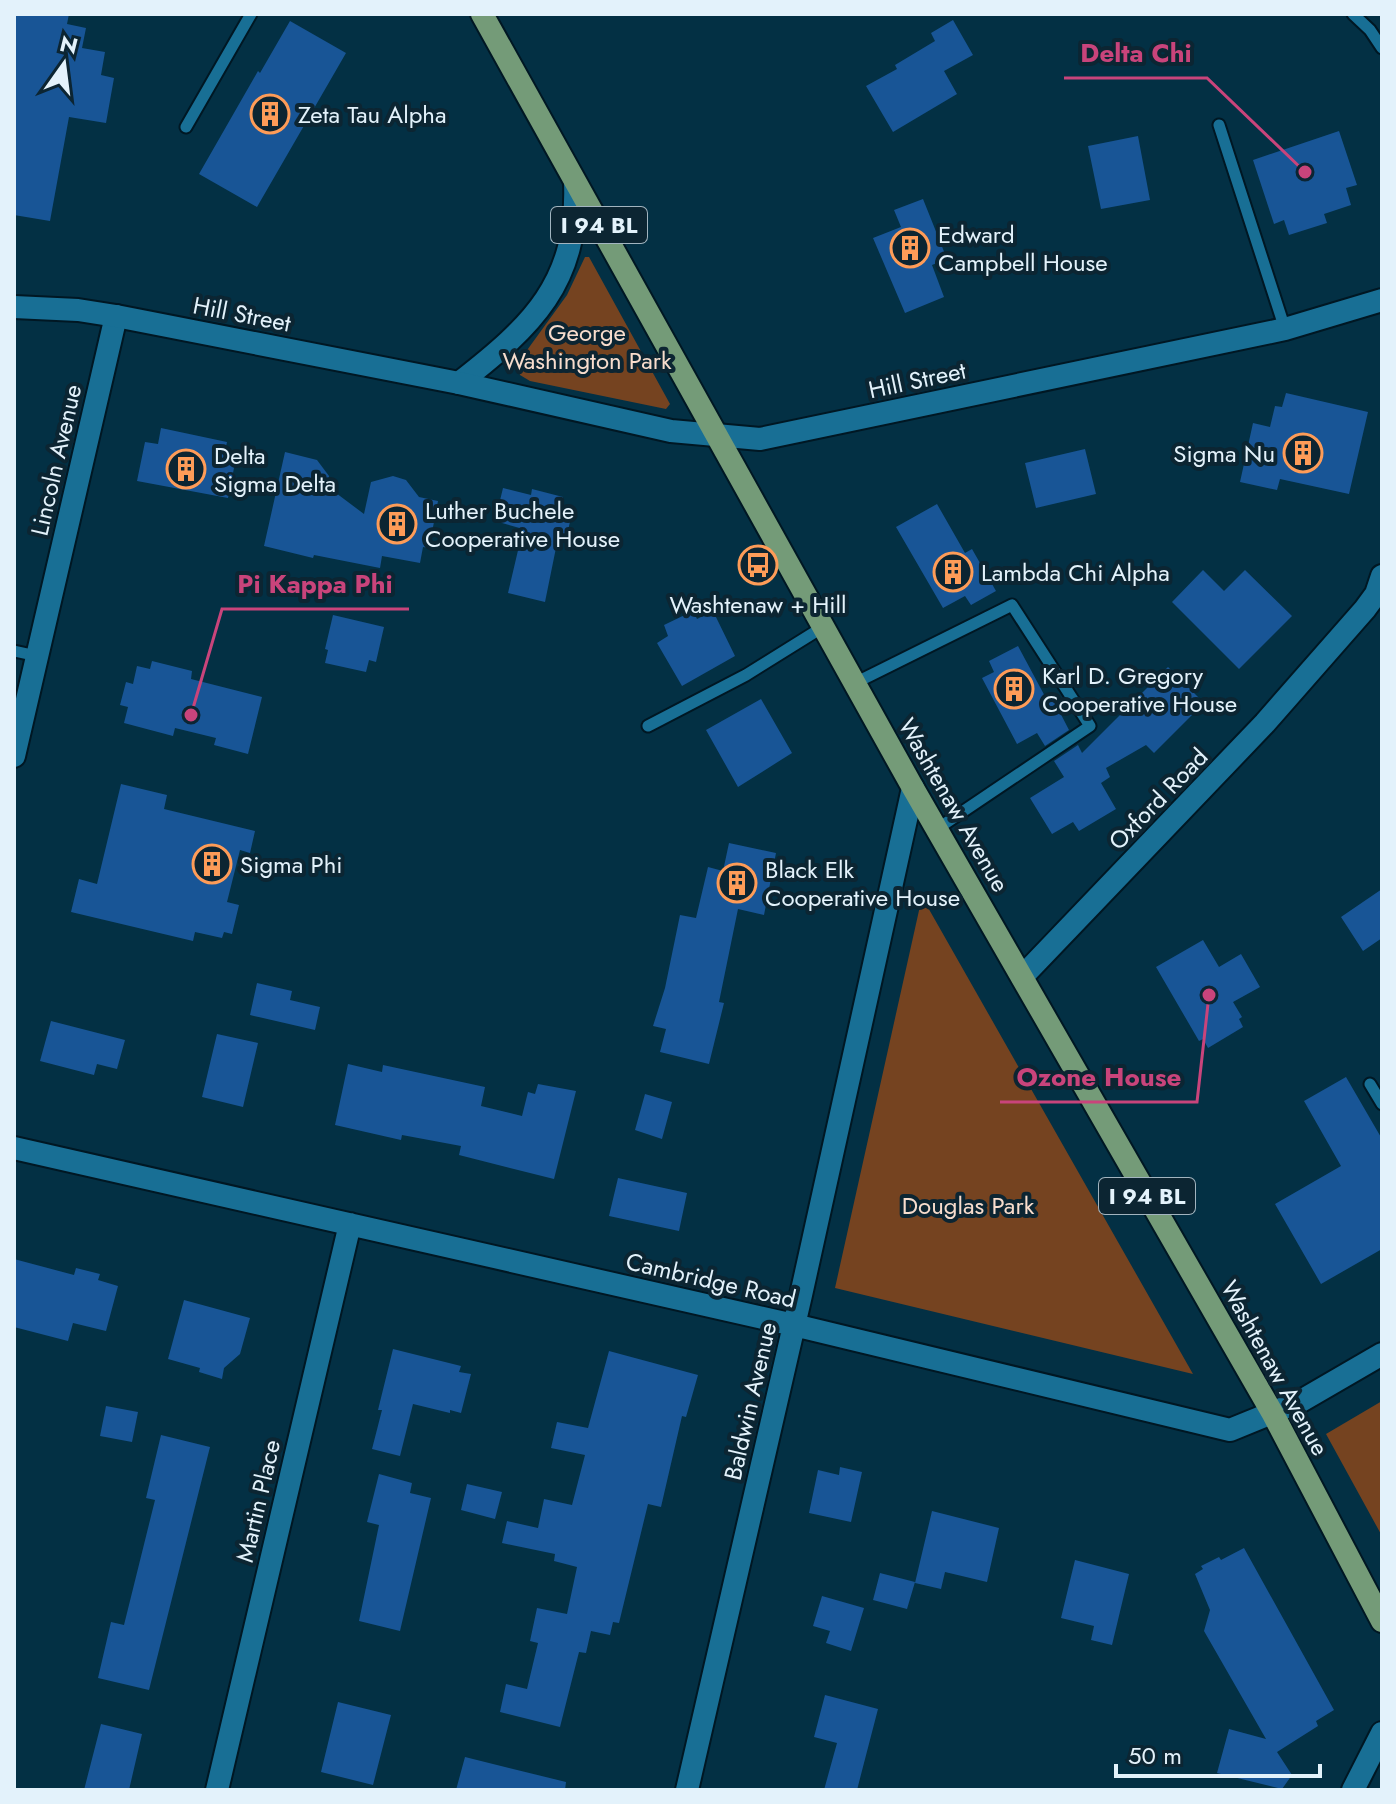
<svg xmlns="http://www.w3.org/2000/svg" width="1396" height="1804" viewBox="0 0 1396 1804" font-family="Jost,sans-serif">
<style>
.green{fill:#754320}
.building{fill:#185596}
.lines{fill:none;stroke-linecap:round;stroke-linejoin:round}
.service-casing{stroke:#001723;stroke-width:15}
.minor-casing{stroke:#001723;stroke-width:26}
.tertiary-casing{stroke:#001723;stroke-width:26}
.primary-casing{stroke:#001723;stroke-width:26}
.service{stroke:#186f95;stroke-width:11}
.minor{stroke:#186f95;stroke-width:22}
.tertiary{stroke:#186f95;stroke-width:22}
.primary{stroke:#749b78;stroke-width:22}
.labels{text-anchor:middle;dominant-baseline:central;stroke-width:8;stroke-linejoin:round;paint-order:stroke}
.shield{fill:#0c2532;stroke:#a2b4bf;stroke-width:2}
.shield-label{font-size:22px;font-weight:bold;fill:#e3f2fb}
.poi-label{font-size:24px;fill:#e3f2fb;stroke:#0c2532;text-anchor:start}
.street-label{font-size:24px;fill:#e3f2fb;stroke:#0c2532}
.park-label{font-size:24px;fill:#f8ddcd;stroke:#0c2532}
.leader{fill:none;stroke:#c9447b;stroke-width:3}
.callout-dot{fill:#c9447b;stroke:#0c2532;stroke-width:3}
.callout-label{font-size:26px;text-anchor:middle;font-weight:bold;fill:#c9447b;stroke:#0c2532;stroke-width:8;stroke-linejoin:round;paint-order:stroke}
</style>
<rect width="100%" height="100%" fill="#033044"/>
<path class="green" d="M585,257h4l81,147 -4,5 -136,-28 -10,-6 -3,-11 50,-69z
M922,897l271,477 -358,-86z
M1382,1401v135l-56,-102z"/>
<path class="building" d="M14,14h55l-2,10 19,4 -4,20 23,4 -4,23 13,3 -8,45 -37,-6 -19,104 -36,-6z
M953,20l20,35 -29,16 13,23 -64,38 -27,-46 31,-17 -2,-4 40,-24 -4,-8z
M290,21l56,32 -89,154 -58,-33 59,-103 2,2z
M1339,131l18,54 -11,3 5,17 -27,9 3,9 -38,12 -5,-15 -10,4 -21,-64z
M1138,136l12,64 -49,9 -13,-63z
M923,199l24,60 -15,6 12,32 -39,16 -32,-75 28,-11 -7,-17z
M1286,393l82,19 -19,82 -69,-15 -3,11 -37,-8 13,-59 17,4 5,-21 7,1z
M161,428l66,14 -3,14 12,2 -8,40 -91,-17 8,-39 13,2z
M1085,449l11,45 -60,14 -11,-45z
M285,452l32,8 12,16 -1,11 36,27 7,-32 22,-6 13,4 13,17 19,4 -9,47 -6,-1 -3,16 -38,-7 -2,12 -66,-13 -1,3 -49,-12z
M503,488l28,7 1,-6 31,8 -4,17 12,3 -5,23 -8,-2 -13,64 -37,-9 15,-64 -28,-8z
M937,504l28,49 7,-4 24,42 -25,14 -6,-9 -22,12 -47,-81z
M1203,570l21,21 21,-21 47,46 -53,53 -67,-67z
M693,611l4,8 16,-8 22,45 -53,30 -25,-43 11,-7 -4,-11z
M333,615l51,12 -8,35 -7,-2 -3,12 -41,-9 3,-13 -3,-1z
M1018,646l30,56 5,-3 16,31 -24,16 -8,-13 -20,11 -35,-66 12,-6 -5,-11z
M152,661l40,10 -1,8 71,18 -14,57 -34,-9 2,-7 -41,-10 -2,8 -49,-13 4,-16 -8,-2 6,-23 7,2 4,-18 13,3z
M1168,667l36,36 -50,50 -8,-8 -40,23 4,9 -9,6 15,26 -37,22 -6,-9 -21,12 -22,-36 34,-21 -10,-16 24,-16 4,8z
M761,699l31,54 -54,34 -32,-57z
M121,784l46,11 -3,14 91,22 -5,22 -10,-3 -13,52 12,3 -7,29 -8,-2 -2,6 -27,-6 -2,9 -122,-29 8,-33 18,5z
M729,843l47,10 -12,62 -26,-6 -19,93 5,1 -15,61 -49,-12 6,-23 -13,-3 12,-38 15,-73 16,3 12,-51 15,4z
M1382,889v49l-19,13 -22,-34z
M1203,940l16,27 22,-13 19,33 -27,15 9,15 -3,2 4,8 -35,21 -5,-9 -4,2 -43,-74z
M257,983l35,8 -2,9 30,7 -5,23 -65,-15z
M51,1021l74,19 -8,29 -20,-5 -3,11 -54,-14z
M217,1034l41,9 -15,64 -41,-10z
M348,1064l34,8 1,-7 102,22 -4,19 41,10 6,-24 7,2 3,-10 38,7 -22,88 -95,-24 2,-9 -59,-11 -1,5 -66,-15z
M1346,1077l36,62v110l-61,35 -46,-80 66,-38 -37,-65z
M645,1094l27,8 -10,37 -27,-9z
M618,1178l69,15 -8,38 -70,-15z
M14,1259l60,16 2,-7 24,6 -2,6 20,6 -12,45 -33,-8 -5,18 -54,-14z
M184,1300l66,18 -10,36 -16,14 -2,11 -23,-7 1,-4 -32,-9z
M393,1349l68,17 -2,6 12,2 -10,39 -11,-3v3l-37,-9 -13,52 -28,-7 10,-39h-4z
M609,1351l89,24 -12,42 -4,-1 -21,91 -13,-3 -29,119 -6,-1 -3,13 -19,-4 -5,22 -7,-1 -19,75 -60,-15 6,-28 21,5 11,-46 -8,-2 7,-33 30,6 10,-47 -23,-6 1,-7 -53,-11 5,-22 31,7 6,-29 28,6 13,-50 -34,-7 6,-26 31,6z
M106,1406l32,6 -6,30 -32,-6z
M161,1435l49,12 -61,243 -51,-12 13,-56 13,3 31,-125 -9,-2z
M840,1467l22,5 -11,50 -42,-9 9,-43 21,5z
M379,1474l33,9 -2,10 21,5 -31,133 -41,-10 20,-96 -12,-3z
M467,1484l35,8 -7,27 -34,-9z
M932,1511l67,17 -12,54 -42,-10 -4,17 -26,-6z
M1244,1548l90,162 -18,11 2,5 -41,26 15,23 -10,14 -65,-16 12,-44 37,10 -62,-108 6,-21 -15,-36 8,-5 -2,-3 18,-9 2,3z
M1075,1560l54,14 -17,71 -21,-5 3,-14 -33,-8z
M880,1573l35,9 -8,27 -34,-9z
M822,1596l42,12 -13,43 -25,-8 4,-12 -17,-5z
M825,1695l53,14 -21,81h-33l13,-47 -23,-6z
M338,1702l53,13 -18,70 -52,-13z
M101,1724l41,10 -13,56h-45z
M465,1757l101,25 -1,8h-109z"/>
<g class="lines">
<defs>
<path id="service" d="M1353,14l17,16 12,18
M1219,125l66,204
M186,127l65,-113
M14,651l23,5
M855,683l157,-78 78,121 -153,103
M648,726l98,-51 77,-48
M1370,1084l12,20"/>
<path id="minor" d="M459,383c73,-57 120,-100 116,-201
M14,756l102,-440
M1022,977l243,-254 100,-114 11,-15 6,-18
M14,1148l780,177 436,105 71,-29 81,-47
M217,1790l133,-566
M687,1790l114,-495 112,-507
M1353,1790l29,-57"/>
<path id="tertiary" d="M14,307l64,3 38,6 343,67 212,48 89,8 525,-110 97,-29"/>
<path id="primary" d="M482,14l431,774 360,626 109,207"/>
</defs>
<use href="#service" class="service-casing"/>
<use href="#minor" class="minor-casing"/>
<use href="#tertiary" class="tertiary-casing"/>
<use href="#primary" class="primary-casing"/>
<use href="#service" class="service"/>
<use href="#minor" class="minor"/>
<use href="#tertiary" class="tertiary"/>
<use href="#primary" class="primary"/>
</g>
<defs>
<symbol id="building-ring" viewBox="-11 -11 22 22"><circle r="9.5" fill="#0c2532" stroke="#fe9c58" stroke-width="1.5"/><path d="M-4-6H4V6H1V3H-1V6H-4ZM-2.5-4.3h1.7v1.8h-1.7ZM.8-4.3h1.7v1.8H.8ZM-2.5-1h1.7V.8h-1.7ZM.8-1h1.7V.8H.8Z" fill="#fe9c58"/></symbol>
<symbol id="bus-ring" viewBox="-11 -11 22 22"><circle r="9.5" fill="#0c2532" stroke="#fe9c58" stroke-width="1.5"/><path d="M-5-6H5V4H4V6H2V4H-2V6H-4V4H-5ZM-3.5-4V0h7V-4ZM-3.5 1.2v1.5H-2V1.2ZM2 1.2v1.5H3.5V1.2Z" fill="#fe9c58"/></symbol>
</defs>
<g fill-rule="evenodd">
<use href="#building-ring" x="248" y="92" width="44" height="44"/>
<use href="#building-ring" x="888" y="226" width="44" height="44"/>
<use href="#building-ring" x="1281" y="431" width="44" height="44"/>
<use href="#building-ring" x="164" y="447" width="44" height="44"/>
<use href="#building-ring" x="375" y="502" width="44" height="44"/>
<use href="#bus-ring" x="736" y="543" width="44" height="44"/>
<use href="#building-ring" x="931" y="550" width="44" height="44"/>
<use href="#building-ring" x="992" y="667" width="44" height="44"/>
<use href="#building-ring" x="190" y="842" width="44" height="44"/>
<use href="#building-ring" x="715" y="861" width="44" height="44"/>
</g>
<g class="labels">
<g class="shield">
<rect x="551" y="207" width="96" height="36" rx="6"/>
<rect x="1099" y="1178" width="96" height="36" rx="6"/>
</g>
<g class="shield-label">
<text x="599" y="225">I 94 BL</text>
<text x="1147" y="1196">I 94 BL</text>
</g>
<g class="poi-label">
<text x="298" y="114">Zeta Tau Alpha</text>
<text x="938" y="234">Edward<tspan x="938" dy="28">Campbell House</tspan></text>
<text x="1275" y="453" text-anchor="end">Sigma Nu</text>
<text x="214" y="455">Delta<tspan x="214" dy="28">Sigma Delta</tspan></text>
<text x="425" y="510">Luther Buchele<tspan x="425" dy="28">Cooperative House</tspan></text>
<text x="981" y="572">Lambda Chi Alpha</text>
<text x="758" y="604" text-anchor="middle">Washtenaw + Hill</text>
<text x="1042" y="675">Karl D. Gregory<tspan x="1042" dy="28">Cooperative House</tspan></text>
<text x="240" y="864">Sigma Phi</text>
<text x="765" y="869">Black Elk<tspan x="765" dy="28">Cooperative House</tspan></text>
</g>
<g class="street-label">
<text transform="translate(242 314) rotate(11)">Hill Street</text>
<text transform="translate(917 380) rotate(-12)">Hill Street</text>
<text transform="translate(56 460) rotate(-77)">Lincoln Avenue</text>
<text transform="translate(1158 799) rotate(-46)">Oxford Road</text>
<text transform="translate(954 805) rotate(60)">Washtenaw Avenue</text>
<text transform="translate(711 1280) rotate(13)">Cambridge Road</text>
<text transform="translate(1275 1368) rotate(61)">Washtenaw Avenue</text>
<text transform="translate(750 1401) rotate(-77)">Baldwin Avenue</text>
<text transform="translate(258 1501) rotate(-77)">Martin Place</text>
</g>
<g class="park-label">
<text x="587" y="332">George<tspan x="587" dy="28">Washington Park</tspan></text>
<text x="968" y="1205">Douglas Park</text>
</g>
</g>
<path class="leader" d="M1305 172L1207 78H1064M191 715L222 609H409M1209 995L1197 1102H1000"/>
<g class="callout-dot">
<circle cx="1305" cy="172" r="8"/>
<circle cx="191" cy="715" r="8"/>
<circle cx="1209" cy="995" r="8"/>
</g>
<g class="callout-label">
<text x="1136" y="62">Delta Chi</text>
<text x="315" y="593">Pi Kappa Phi</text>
<text x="1099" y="1086">Ozone House</text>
</g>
<rect width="1396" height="1804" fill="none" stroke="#e3f2fb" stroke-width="32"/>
<g transform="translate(64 64) rotate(14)" stroke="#0c2532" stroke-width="6" paint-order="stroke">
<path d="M0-6L14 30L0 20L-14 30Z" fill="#e3f2fb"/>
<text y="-12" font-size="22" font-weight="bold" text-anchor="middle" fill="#e3f2fb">N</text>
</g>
<path d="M1116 1764v12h204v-12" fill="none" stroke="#e3f2fb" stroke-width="4"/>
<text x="1128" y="1764" font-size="24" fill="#e3f2fb" stroke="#0c2532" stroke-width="6" paint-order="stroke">50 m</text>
</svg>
